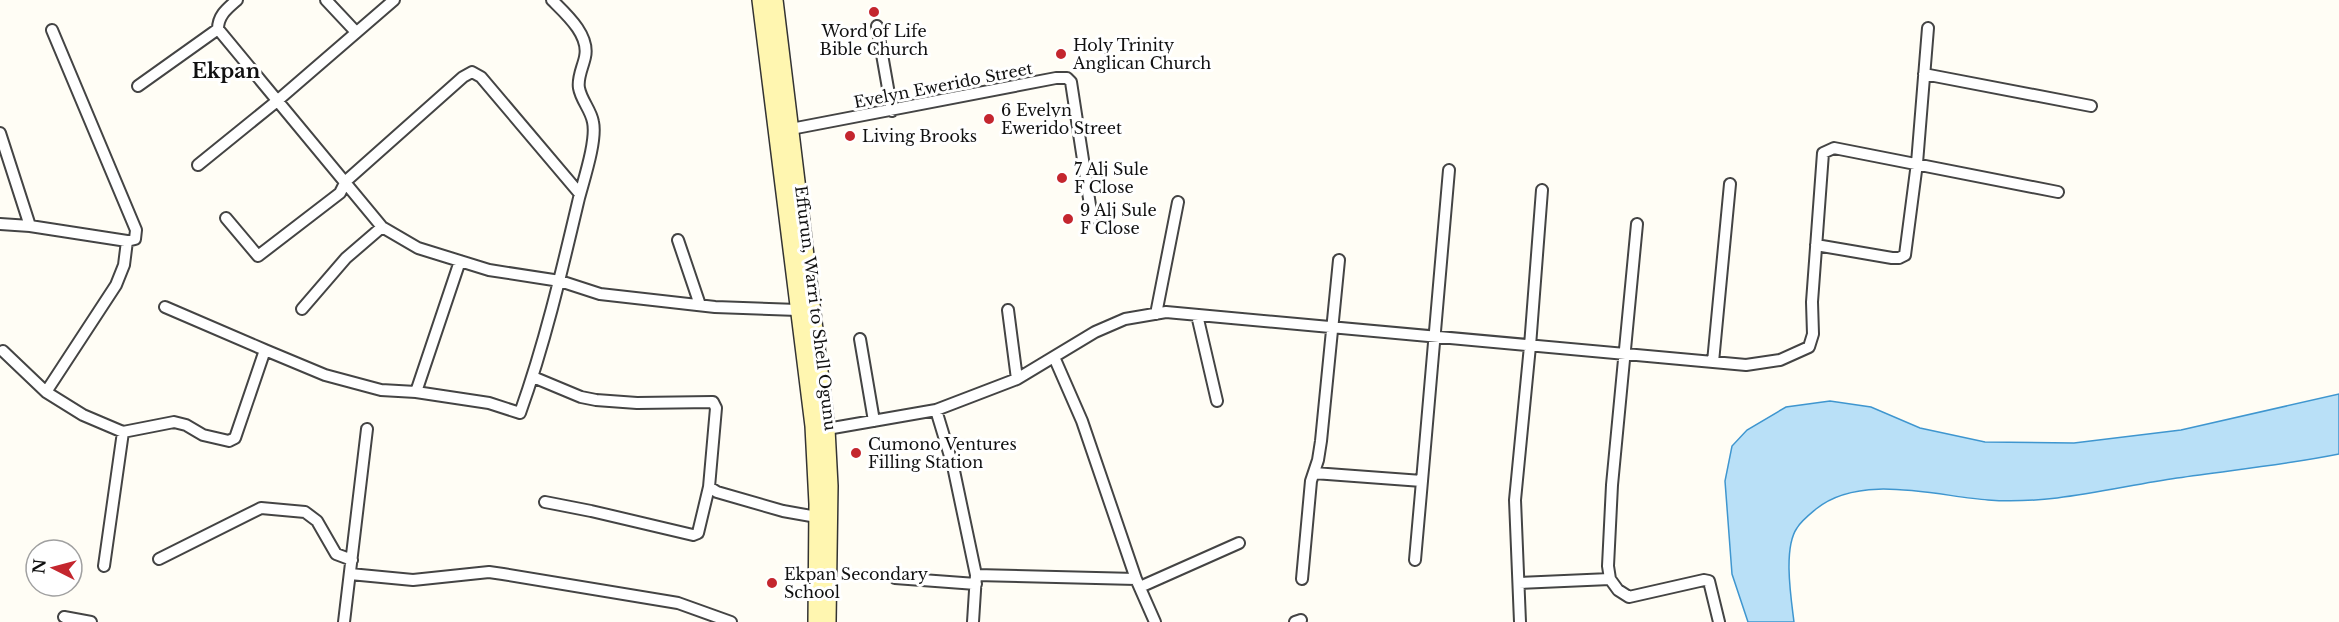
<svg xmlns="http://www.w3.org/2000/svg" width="2339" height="622" viewBox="0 0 2339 622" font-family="'Libre Baskerville',serif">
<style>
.water{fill:#b9e0f7;stroke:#3f96cf;stroke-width:1.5}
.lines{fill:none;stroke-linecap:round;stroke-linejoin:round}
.minor-casing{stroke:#444;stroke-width:14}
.secondary-casing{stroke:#333;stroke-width:18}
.minor{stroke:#fff;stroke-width:10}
.secondary{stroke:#fff6b0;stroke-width:15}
.poi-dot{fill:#c4262e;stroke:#fff;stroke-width:2}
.labels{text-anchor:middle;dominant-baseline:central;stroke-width:6;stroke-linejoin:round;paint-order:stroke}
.poi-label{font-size:16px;fill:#111;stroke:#fff;text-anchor:start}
.street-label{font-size:16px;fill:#111;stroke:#fff}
.quarter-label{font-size:20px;font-weight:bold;fill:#111;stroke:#fff}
</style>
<rect width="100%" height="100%" fill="#fffdf5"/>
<path class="water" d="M2339,394v60c-54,11 -108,16 -162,24 -62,9 -125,27 -189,22 -52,-4 -128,-27 -172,9 -6,5 -15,12 -19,19 -14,20 -6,70 -3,94h-46l-16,-48 -7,-93 7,-35 15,-16 39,-23 44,-6 41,6 49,21 65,14 89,1 107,-13z"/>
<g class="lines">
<defs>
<path id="minor" d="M326,0l30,32
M877,26l15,85
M218,29l164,198 36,21 71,22 71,11 40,13 115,13 83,3
M1924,74l167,32
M138,86l80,-57c0,-14 10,-21 19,-29
M791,129l265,-51h11l4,4 21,136
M0,133l30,93
M198,165l79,-64 117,-101
M226,218l32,38 82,-63 6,-12 117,-104 9,-5 9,5 99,117
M0,224l30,2 97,15 8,-2 1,-9 -84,-200
M1637,224l-25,261 -4,81 2,13 8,11 11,7 75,-17 5,1 10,41
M678,240l22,65
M1816,245l76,13h7l6,-3 12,-92 11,-135
M165,307l100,43
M302,309l44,-51 36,-31
M1008,310l9,69
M1156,314l22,-112
M1197,315l20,86
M860,339l14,82
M3,351l43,41 37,23 40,17 -19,134
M1054,357l28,64 54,158 19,43
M1713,362l17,-178
M533,377l48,20 15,3 41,3 76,-1 3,6 -7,79
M46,392l70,-107 8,-20 3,-24
M416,392l73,11 31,10c25,-70 42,-143 59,-215 5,-19 18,-58 14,-76 -2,-12 -12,-22 -14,-34 -2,-10 4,-21 6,-31 5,-22 -19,-43 -33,-57
M936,410l17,56 23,109 -3,47
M827,429l109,-19 81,-31 78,-47 30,-13 41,-7 580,53 34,-5 29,-13 4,-13 -1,-32 11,-149 11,-5 224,44
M123,432l51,-10 12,3 17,10 26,6 6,-3 30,-88 60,25 56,15 35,2 44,-131
M1314,473l108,8 27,-311
M545,502l46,9 102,24 5,-2 11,-46 8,5 66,19 34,6
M159,559l102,-51 44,4 12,9 19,33 16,6
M1415,560l7,-79
M350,574l63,6 76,-8 14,2 175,29 53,19
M976,575l160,4
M895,578l81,6
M1302,579l9,-98 7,-21 3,-19 18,-181
M1519,583l91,-4
M1140,587l99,-44
M64,617l27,5
M344,622l23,-193
M1295,622l6,-2
M1520,622l-5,-122 15,-154 12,-156"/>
<path id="secondary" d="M760,0l53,426 4,78 -1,118
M775,0l52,429 3,57 -2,136"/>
</defs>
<use href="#minor" class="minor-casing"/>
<use href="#secondary" class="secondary-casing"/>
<use href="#minor" class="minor"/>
<use href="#secondary" class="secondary"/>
</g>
<g class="poi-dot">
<circle cx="874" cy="12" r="6"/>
<circle cx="1061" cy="54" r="6"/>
<circle cx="989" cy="119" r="6"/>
<circle cx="850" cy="136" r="6"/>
<circle cx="1062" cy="178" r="6"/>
<circle cx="1068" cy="219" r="6"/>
<circle cx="856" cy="453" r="6"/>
<circle cx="772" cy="583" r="6"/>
</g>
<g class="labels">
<g class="poi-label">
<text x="874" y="31" text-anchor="middle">Word of Life<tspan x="874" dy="18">Bible Church</tspan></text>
<text x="1073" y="45">Holy Trinity<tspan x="1073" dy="18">Anglican Church</tspan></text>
<text x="1001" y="110">6 Evelyn<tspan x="1001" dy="18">Ewerido Street</tspan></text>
<text x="862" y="136">Living Brooks</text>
<text x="1074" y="169">7 Alj Sule<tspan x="1074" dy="18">F Close</tspan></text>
<text x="1080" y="210">9 Alj Sule<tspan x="1080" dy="18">F Close</tspan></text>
<text x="868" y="444">Cumono Ventures<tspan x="868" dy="18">Filling Station</tspan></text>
<text x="784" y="574">Ekpan Secondary<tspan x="784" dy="18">School</tspan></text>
</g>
<g class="street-label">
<text transform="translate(943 85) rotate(-11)">Evelyn Ewerido Street</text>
<text transform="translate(816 308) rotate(83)">Effurun, Warri to Shell Ogunu</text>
</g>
<g class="quarter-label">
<text x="226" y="71">Ekpan</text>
</g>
</g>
<g transform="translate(54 568) rotate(276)"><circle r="28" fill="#ffffff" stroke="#a0a0a0" stroke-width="1.5"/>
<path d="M0-4.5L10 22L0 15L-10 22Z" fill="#c4262e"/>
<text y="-9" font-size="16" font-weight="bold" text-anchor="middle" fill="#111111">N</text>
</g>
</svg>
